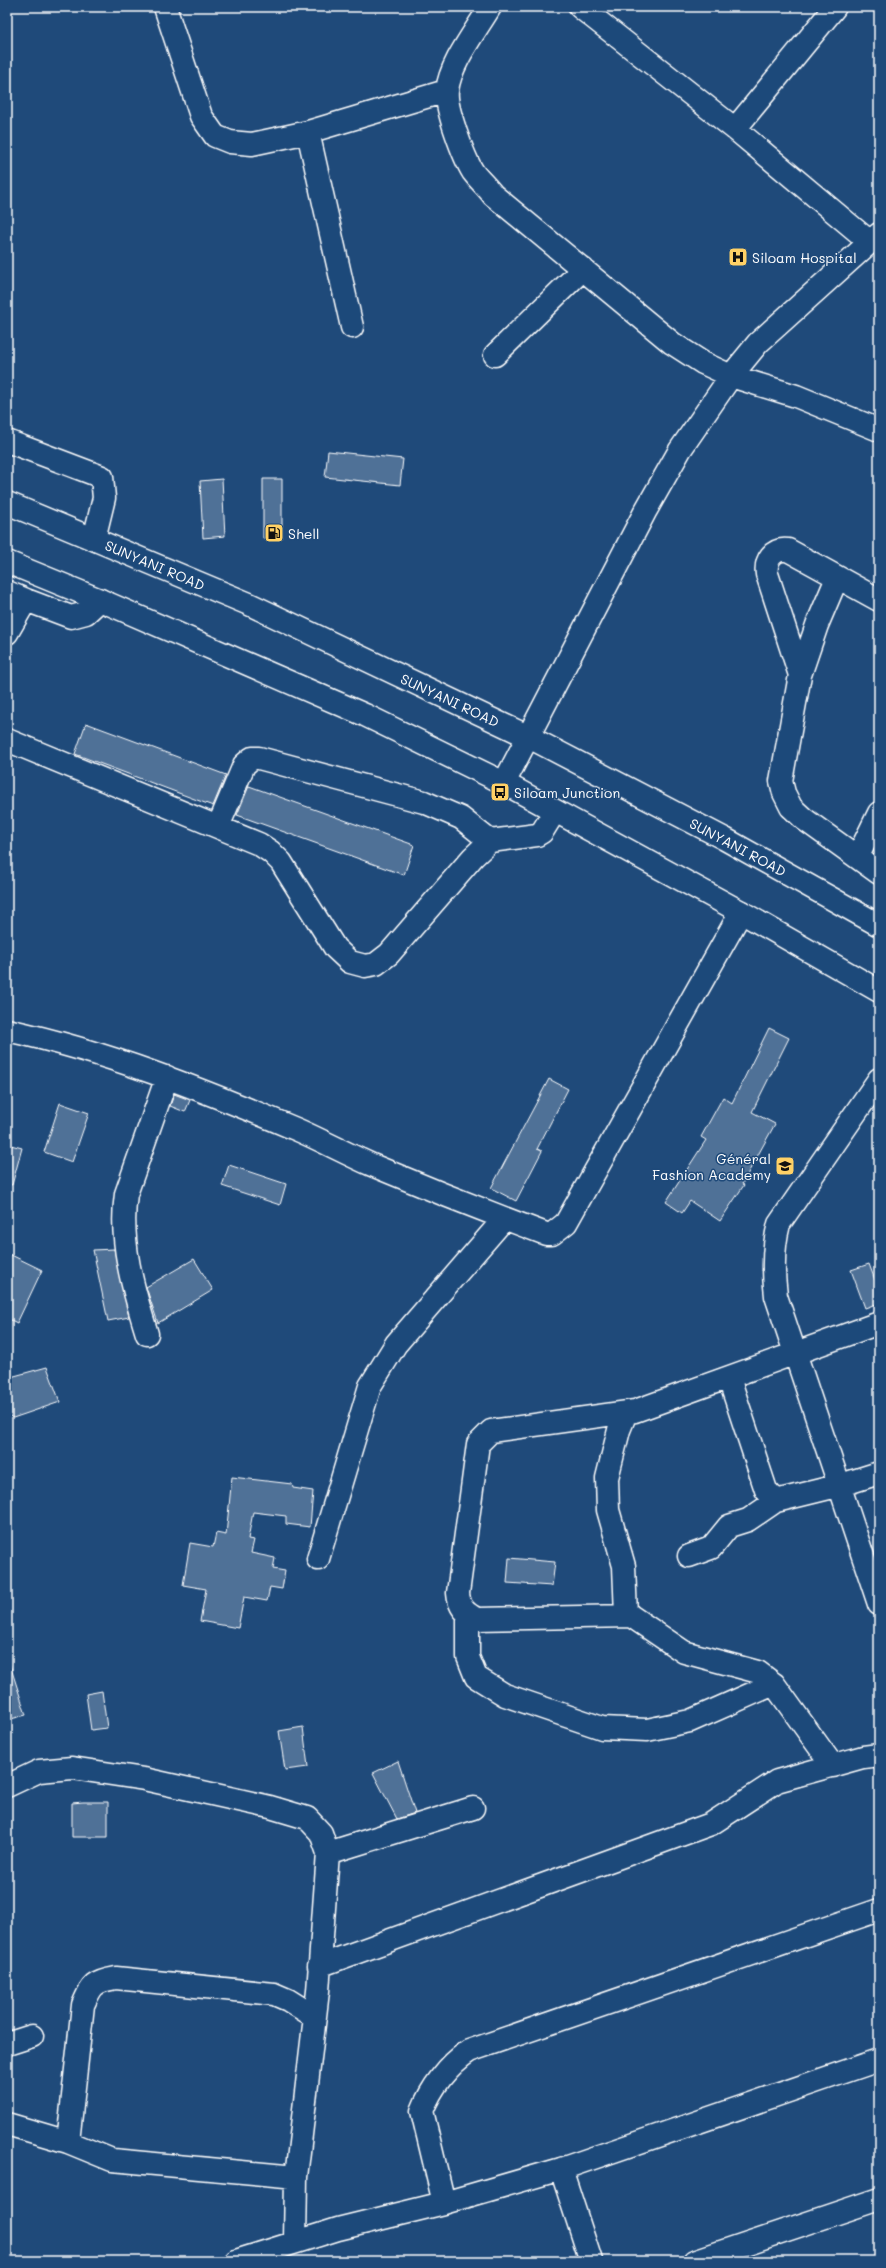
<svg xmlns="http://www.w3.org/2000/svg" width="886" height="2268" viewBox="0 0 886 2268" font-family="Mali,sans-serif">
<style>
.building{fill:#507197;stroke:#fff}
.lines{fill:none;stroke-linecap:round;stroke-linejoin:round}
.minor-casing{stroke:#fff;stroke-width:25}
.major-casing{stroke:#fff;stroke-width:25}
.minor{stroke:#1f4a7a;stroke-width:22}
.major{stroke:#1f4a7a;stroke-width:22}
.labels{text-anchor:middle;dominant-baseline:central;stroke-width:3;stroke-linejoin:round;paint-order:stroke}
.poi-label{font-size:14px;fill:#fff;stroke:#1f4a7a;text-anchor:start}
.street-label{font-size:14px;fill:#fff;stroke:#1f4a7a}
</style>
<rect width="100%" height="100%" fill="#1f4a7a"/>
<filter id="ink" filterUnits="userSpaceOnUse"><feTurbulence type="fractalNoise" baseFrequency=".025" numOctaves="2"/><feDisplacementMap in="SourceGraphic" scale="8" xChannelSelector="R" yChannelSelector="G"/><feConvolveMatrix kernelMatrix="1 2 1 2 8 2 1 2 1" color-interpolation-filters="sRGB"/></filter>
<g filter="url(#ink)">
<path class="building" d="M328,451l75,8 -3,26 -75,-8z
M222,479l3,57 -22,2 -3,-57z
M263,479h19v59h-19z
M86,723l140,52 -13,31 -138,-52z
M249,786l165,59 -10,30 -167,-60z
M769,1028l20,10 -37,74 23,12 -33,60 2,1 -24,36 -30,-20 -8,12 -16,-11 40,-62 -5,-3 22,-40 9,6z
M549,1079l19,10 -31,60 5,2 -26,50 -25,-13z
M174,1094l16,6 -5,12 -15,-6z
M60,1103l29,10 -17,49 -28,-10z
M7,1144l15,4 -10,37 -5,-1z
M229,1165l57,19 -6,21 -58,-19z
M114,1249l15,68 -21,4 -15,-71z
M7,1253l35,17 -25,53 -10,-5z
M194,1259l19,31 -55,33 -12,-36z
M869,1264l6,16 4,-1v24l-14,5 -14,-38z
M47,1367l13,35 -47,16 -6,-4v-36z
M232,1477l60,7 1,4 20,3 -3,36 -24,-3v-8l-33,-4 -5,27 6,1 -3,13 24,5 -2,11 12,2 -3,18 -12,-2 -3,14 -23,-4 -6,31 -38,-7 6,-32 -23,-4 7,-42 23,4 3,-14 10,2z
M509,1558l46,4 -3,24 -45,-3z
M10,1665l16,50 -19,5v-54z
M102,1691l5,37 -16,2 -5,-36z
M303,1727l5,40 -23,3 -6,-39z
M398,1761l17,52 -18,6 -24,-46z
M83,1802h25v35h-36v-34z"/>
<g class="lines">
<defs>
<path id="minor" d="M165,7l36,109 14,20 15,6 22,2 56,-12
M490,7c-14,24 -40,56 -43,84 -2,16 17,67 26,81 6,8 14,15 20,23l179,148 31,20 28,13 65,20 83,34
M580,7l155,122 135,113
M735,129l100,-122
M352,327l-44,-195 138,-41
M495,355l88,-86
M7,441l95,36 2,21 -10,41
M837,578l-20,47 -17,50 -19,106 3,12 7,14 13,12 75,54
M7,592l19,8
M7,633l19,-33 45,17 15,-4 14,-13
M800,675l-33,-101c-2,-13 5,-26 21,-24l91,50
M7,740l252,104 12,8 10,10 54,86 15,14 15,4 11,-2 13,-10 84,-97 17,-16 47,-6 5,-3 13,-21
M504,783l142,-273 34,-60 51,-74 27,-33 121,-109
M218,827l26,-62 8,-7h7l165,44 37,16 29,23
M858,856l21,-43
M7,1030c101,22 196,60 291,100 25,11 49,24 74,35 57,24 115,47 174,69h6l14,-11 175,-311
M879,1079l-100,145c-6,22 -6,49 -3,72l103,308
M147,1334c-14,-45 -28,-93 -21,-140l41,-117
M729,1378l37,112 10,11 65,-16 38,-12
M626,1413l-7,17 -12,48 1,32 16,56 2,49
M689,1556l22,-8 18,-22 19,-6 28,-19
M318,1559l52,-173 26,-42 108,-125
M468,1614v43l8,20 29,18 97,33 45,2 43,-9 84,-37
M833,1766l-59,-82 -16,-12 -74,-20 -53,-36 -154,3c-12,-6 -18,-12 -19,-26l20,-149 13,-13 144,-20 244,-88
M7,1786l32,-15 33,-3 72,11 126,28 37,11 14,15 7,20 -10,138 -22,186 -1,65
M328,1853l145,-45
M319,1966l392,-142 66,-43 86,-24 16,-2
M7,2044l25,-8
M7,2124l61,18 44,18 184,17
M68,2142l15,-137c9,-20 10,-23 33,-27l158,16 14,6 27,17
M561,2169l30,92
M444,2203l-22,-92c9,-23 26,-46 47,-60l410,-141
M236,2261l102,-32 106,-26 117,-34 318,-109
M694,2261l185,-62"/>
<path id="major" d="M7,503l242,101 278,132 198,103 154,86
M7,562l93,38 265,115 139,68 237,129 138,79"/>
</defs>
<use href="#minor" class="minor-casing"/>
<use href="#major" class="major-casing"/>
<use href="#minor" class="minor"/>
<use href="#major" class="major"/>
</g>
</g>
<defs>
<symbol id="hospital-square" viewBox="-11 -11 22 22"><rect x="-9" y="-9" width="18" height="18" rx="4" fill="#ffd166" stroke="#1f4a7a"/><path d="M-5-5h3v3.5h4V-5h3V5h-3V1.5h-4V5h-3Z" fill="#111"/></symbol>
<symbol id="fuel-square" viewBox="-11 -11 22 22"><rect x="-9" y="-9" width="18" height="18" rx="4" fill="#ffd166" stroke="#1f4a7a"/><path d="M-5.5-6h7V0h2V4h1.3V-2.5L3-4.5l.8-.8L6-3V5H2.5V1h-1V6h-7ZM-4.2-4.7v3.2H.2V-4.7Z" fill="#111"/></symbol>
<symbol id="bus-square" viewBox="-11 -11 22 22"><rect x="-9" y="-9" width="18" height="18" rx="4" fill="#ffd166" stroke="#1f4a7a"/><path d="M-5-6H5V4H4V6H2V4H-2V6H-4V4H-5ZM-3.5-4V0h7V-4ZM-3.5 1.2v1.5H-2V1.2ZM2 1.2v1.5H3.5V1.2Z" fill="#111"/></symbol>
<symbol id="school-square" viewBox="-11 -11 22 22"><rect x="-9" y="-9" width="18" height="18" rx="4" fill="#ffd166" stroke="#1f4a7a"/><path d="M0-5L7-2L0 1L-7-2ZM-4 1L0 2.5L4 1V4Q0 6-4 4Z" fill="#111"/></symbol>
</defs>
<g fill-rule="evenodd">
<use href="#hospital-square" x="727" y="246" width="22" height="22"/>
<use href="#fuel-square" x="263" y="522" width="22" height="22"/>
<use href="#bus-square" x="489" y="781" width="22" height="22"/>
<use href="#school-square" x="774" y="1155" width="22" height="22"/>
</g>
<g class="labels">
<g class="poi-label">
<text x="752" y="257">Siloam Hospital</text>
<text x="288" y="533">Shell</text>
<text x="514" y="792">Siloam Junction</text>
<text x="771" y="1158" text-anchor="end">Général<tspan x="771" dy="16">Fashion Academy</tspan></text>
</g>
<g class="street-label">
<text transform="translate(155 565) rotate(23)">SUNYANI ROAD</text>
<text transform="translate(450 700) rotate(25)">SUNYANI ROAD</text>
<text transform="translate(738 847) rotate(28)">SUNYANI ROAD</text>
</g>
</g>
<rect width="886" height="2268" fill="none" stroke="#1f4a7a" stroke-width="24"/>
<rect x="12" y="12" width="862" height="2244" fill="none" stroke="#fff" stroke-width="1.5" filter="url(#ink)"/>
</svg>
